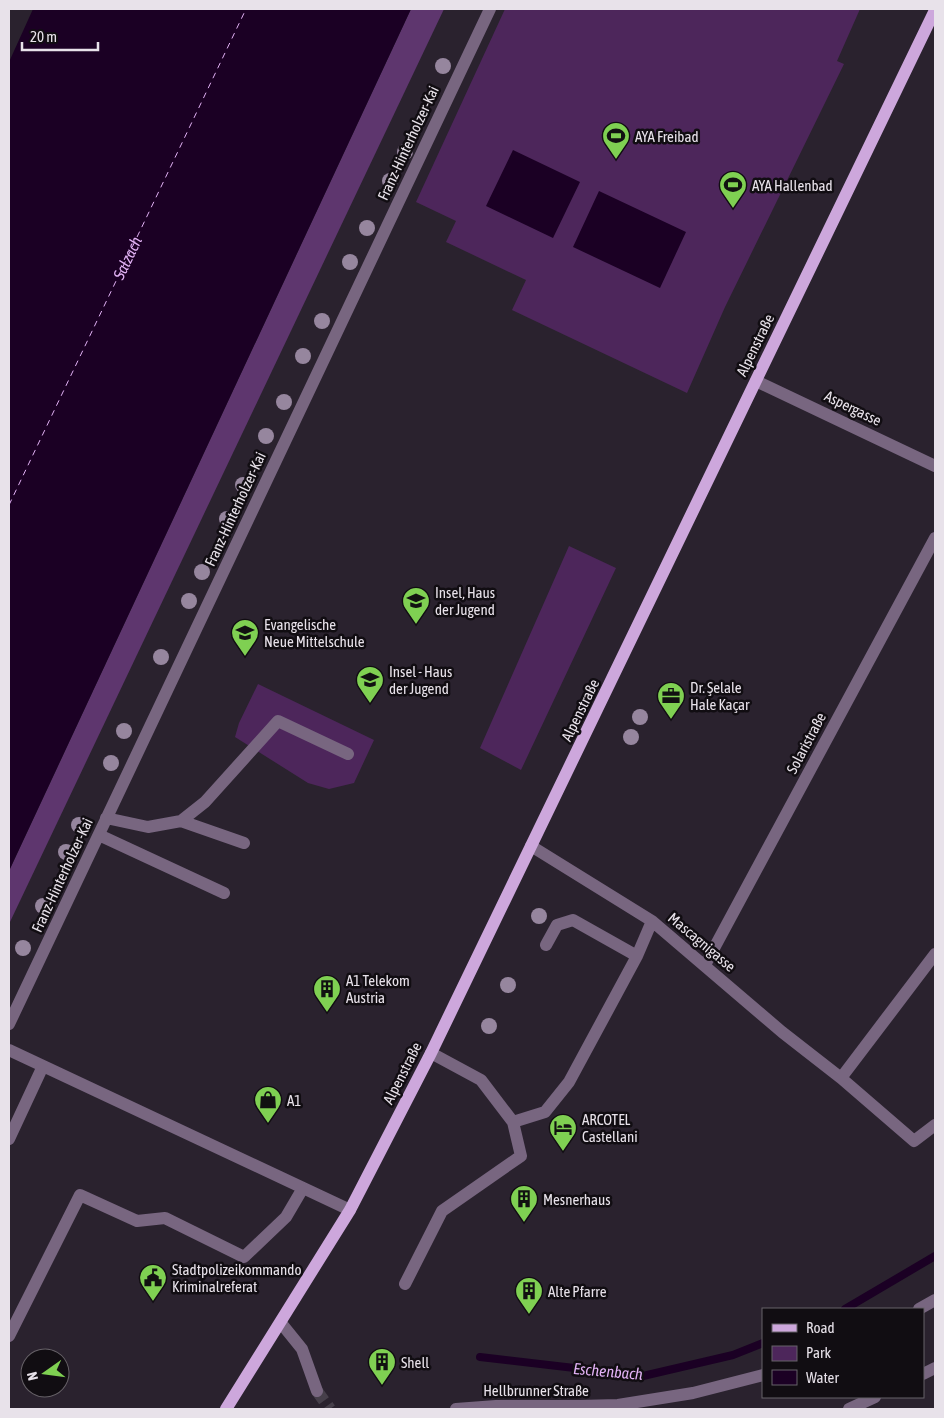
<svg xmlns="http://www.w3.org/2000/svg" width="944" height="1418" viewBox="0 0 944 1418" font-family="'Asap Condensed',sans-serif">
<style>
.green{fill:#4d265b}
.forest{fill:#5e366e}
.water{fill:#1b0024}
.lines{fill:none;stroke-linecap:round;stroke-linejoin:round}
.stream{stroke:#1b0024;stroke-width:8}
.ferry{stroke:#e1b1f4;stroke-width:1;stroke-dasharray:6 5;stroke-linecap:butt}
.minor-tunnel{stroke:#463f4a;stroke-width:12;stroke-dasharray:12 6;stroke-linecap:butt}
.minor{stroke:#786680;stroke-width:12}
.major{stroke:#cda7dc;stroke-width:12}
.tree{fill:#96869e}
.labels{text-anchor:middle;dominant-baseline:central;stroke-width:5;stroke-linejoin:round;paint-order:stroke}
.poi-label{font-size:15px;fill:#e8e2ea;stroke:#110d12;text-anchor:start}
.street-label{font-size:15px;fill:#e8e2ea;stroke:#110d12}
.water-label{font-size:16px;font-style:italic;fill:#e1b1f4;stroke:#110d12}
</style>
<rect width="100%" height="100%" fill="#2a222e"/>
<path class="green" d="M505,9h355l-23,52 7,3 -119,243 -38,86 -175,-83 14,-30 -80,-38 10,-21 -40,-19z
M569,546l47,22 -95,202 -41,-22z
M258,684l116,56 -20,43 -25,6 -21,-6 -73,-46 4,-14z"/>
<path class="forest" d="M411,9h33l-435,915v-53z"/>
<path class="water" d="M33,9h378l-402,862v-809z
M513,150l67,32 -27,56 -67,-32z
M599,191l87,41 -26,56 -87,-41z"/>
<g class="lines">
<path class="stream" d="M845,1309l90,-53
M480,1357l163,19 90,-21 30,-12"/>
<path class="ferry" id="s1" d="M9,505l237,-496"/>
<path class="minor-tunnel" d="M317,1391l13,18"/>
<path class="minor" d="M756,381l179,85
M106,818l42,9 33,-6 24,-19 73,-81 70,33
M181,821l63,22
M99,835l125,58
M531,846l121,75 130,111 59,46 73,63 21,-16
M546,945l11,-20 16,-5 64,36
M705,965l230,-427
M9,1024l481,-1015
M9,1050l341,160
M431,1053l50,27 32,42 32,-10 24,-30 68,-126 15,-35
M841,1078l94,-124
M9,1139l34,-73
M405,1284l37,-73 79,-55 -8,-34
M919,1309l16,-9
M281,1323l21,26 15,42
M9,1336l71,-141 57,26 28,-3 79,39 42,-40 17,-29
M923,1374l12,-6
M456,1409l40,-3h83l39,-1 75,-12 70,-18
M849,1409l26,-12"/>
<path class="major" d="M226,1409l124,-199 81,-157 504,-1043"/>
</g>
<g class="tree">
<circle cx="443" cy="66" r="8"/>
<circle cx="405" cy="152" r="8"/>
<circle cx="390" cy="181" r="8"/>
<circle cx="367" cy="228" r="8"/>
<circle cx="350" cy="262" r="8"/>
<circle cx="322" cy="321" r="8"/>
<circle cx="303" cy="356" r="8"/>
<circle cx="284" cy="402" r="8"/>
<circle cx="266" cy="436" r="8"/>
<circle cx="243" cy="485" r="8"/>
<circle cx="227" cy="519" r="8"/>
<circle cx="202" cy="572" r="8"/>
<circle cx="189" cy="601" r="8"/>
<circle cx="161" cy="657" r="8"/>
<circle cx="640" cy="717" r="8"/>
<circle cx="124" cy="731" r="8"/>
<circle cx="631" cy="737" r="8"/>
<circle cx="111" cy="763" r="8"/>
<circle cx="79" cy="825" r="8"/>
<circle cx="66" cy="852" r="8"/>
<circle cx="43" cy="906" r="8"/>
<circle cx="539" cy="916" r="8"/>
<circle cx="23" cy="948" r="8"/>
<circle cx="508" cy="985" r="8"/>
<circle cx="489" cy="1026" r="8"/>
</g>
<defs>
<symbol id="stadium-pin" viewBox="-11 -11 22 30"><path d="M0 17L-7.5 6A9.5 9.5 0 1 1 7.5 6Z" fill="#7fd052" stroke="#110d12"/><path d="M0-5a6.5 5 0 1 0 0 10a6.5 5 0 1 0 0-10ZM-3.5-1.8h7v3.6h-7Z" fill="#111"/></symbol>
<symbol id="school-pin" viewBox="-11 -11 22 30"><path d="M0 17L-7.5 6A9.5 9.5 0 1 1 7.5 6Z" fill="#7fd052" stroke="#110d12"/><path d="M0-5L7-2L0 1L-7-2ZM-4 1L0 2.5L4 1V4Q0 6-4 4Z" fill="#111"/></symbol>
<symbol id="office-pin" viewBox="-11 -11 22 30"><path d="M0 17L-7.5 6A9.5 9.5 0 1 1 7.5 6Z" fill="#7fd052" stroke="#110d12"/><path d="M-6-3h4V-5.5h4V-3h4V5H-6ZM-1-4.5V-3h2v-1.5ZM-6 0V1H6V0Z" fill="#111"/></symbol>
<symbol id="building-pin" viewBox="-11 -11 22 30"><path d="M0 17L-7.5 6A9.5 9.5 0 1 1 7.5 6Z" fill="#7fd052" stroke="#110d12"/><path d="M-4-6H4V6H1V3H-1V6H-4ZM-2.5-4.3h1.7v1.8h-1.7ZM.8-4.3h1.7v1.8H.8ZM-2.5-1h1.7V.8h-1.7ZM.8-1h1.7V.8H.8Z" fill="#111"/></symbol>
<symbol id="shop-pin" viewBox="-11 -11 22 30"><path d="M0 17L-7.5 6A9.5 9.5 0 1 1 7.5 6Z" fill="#7fd052" stroke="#110d12"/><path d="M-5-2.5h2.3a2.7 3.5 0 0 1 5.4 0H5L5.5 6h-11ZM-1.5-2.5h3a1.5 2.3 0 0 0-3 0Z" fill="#111"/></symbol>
<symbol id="hotel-pin" viewBox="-11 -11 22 30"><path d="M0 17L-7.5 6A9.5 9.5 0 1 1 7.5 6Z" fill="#7fd052" stroke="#110d12"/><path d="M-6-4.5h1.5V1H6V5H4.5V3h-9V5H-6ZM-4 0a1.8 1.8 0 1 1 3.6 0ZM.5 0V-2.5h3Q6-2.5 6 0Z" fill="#111"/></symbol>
<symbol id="civic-pin" viewBox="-11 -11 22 30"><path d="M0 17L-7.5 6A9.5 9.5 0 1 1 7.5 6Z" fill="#7fd052" stroke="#110d12"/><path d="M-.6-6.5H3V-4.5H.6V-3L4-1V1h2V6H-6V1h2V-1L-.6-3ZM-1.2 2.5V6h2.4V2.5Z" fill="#111"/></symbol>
</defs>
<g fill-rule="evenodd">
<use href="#stadium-pin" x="600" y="120" width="32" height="43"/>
<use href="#stadium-pin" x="717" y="169" width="32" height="43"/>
<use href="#school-pin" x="400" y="585" width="32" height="43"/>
<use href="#school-pin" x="229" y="617" width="32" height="43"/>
<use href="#school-pin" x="354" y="664" width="32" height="43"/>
<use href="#office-pin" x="655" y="680" width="32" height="43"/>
<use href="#building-pin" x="311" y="973" width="32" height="43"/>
<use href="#shop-pin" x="252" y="1084" width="32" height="43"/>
<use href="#hotel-pin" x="547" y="1112" width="32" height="43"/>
<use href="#building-pin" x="508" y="1183" width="32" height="43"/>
<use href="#civic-pin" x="137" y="1262" width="32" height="43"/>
<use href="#building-pin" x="513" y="1275" width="32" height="43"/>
<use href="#building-pin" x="366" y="1346" width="32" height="43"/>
</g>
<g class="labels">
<g class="poi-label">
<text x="635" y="136">AYA Freibad</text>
<text x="752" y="185">AYA Hallenbad</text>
<text x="435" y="592">Insel, Haus<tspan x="435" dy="17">der Jugend</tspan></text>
<text x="264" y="624">Evangelische<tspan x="264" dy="17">Neue Mittelschule</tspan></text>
<text x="389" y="671">Insel - Haus<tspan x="389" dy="17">der Jugend</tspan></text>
<text x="690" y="687">Dr. Şelale<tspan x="690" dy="17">Hale Kaçar</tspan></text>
<text x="346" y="980">A1 Telekom<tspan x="346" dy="17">Austria</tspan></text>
<text x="287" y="1100">A1</text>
<text x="582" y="1119">ARCOTEL<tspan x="582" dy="17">Castellani</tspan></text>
<text x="543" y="1199">Mesnerhaus</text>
<text x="172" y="1269">Stadtpolizeikommando<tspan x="172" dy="17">Kriminalreferat</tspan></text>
<text x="548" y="1291">Alte Pfarre</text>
<text x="401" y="1362">Shell</text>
</g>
<g class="street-label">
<text transform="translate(408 143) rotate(-65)">Franz-Hinterholzer-Kai</text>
<text transform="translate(755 345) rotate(-64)">Alpenstraße</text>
<text transform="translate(853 408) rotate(26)">Aspergasse</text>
<text transform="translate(235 509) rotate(-65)">Franz-Hinterholzer-Kai</text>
<text transform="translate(580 710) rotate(-64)">Alpenstraße</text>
<text transform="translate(806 743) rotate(-62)">Solaristraße</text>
<text transform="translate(62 875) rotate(-65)">Franz-Hinterholzer-Kai</text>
<text transform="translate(702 942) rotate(40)">Mascagnigasse</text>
<text transform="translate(402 1073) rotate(-63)">Alpenstraße</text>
<text x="536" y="1390">Hellbrunner Straße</text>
</g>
<g class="water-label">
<text stroke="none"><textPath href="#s1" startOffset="274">Salzach</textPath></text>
<text transform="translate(608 1371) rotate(5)">Eschenbach</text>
</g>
</g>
<rect width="944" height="1418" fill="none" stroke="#e8e2ea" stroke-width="20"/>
<rect x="762" y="1308" width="162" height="90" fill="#110d12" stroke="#676268"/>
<rect x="772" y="1324" width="25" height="8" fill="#cda7dc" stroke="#676268"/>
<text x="806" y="1333" font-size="15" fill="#e8e2ea">Road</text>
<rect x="772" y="1346" width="25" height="15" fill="#4d265b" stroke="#676268"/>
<text x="806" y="1358" font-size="15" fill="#e8e2ea">Park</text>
<rect x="772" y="1370" width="25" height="15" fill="#1b0024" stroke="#676268"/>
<text x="806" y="1383" font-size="15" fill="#e8e2ea">Water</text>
<g transform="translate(45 1373) rotate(256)"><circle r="24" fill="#110d12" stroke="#676268"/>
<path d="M0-4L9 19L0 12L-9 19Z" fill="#7fd052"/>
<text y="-8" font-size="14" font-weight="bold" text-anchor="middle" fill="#e8e2ea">N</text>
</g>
<path d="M22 42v8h76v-8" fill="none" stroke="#e8e2ea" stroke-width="2.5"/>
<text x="30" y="42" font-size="15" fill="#e8e2ea" stroke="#110d12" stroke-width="4" paint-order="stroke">20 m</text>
</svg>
